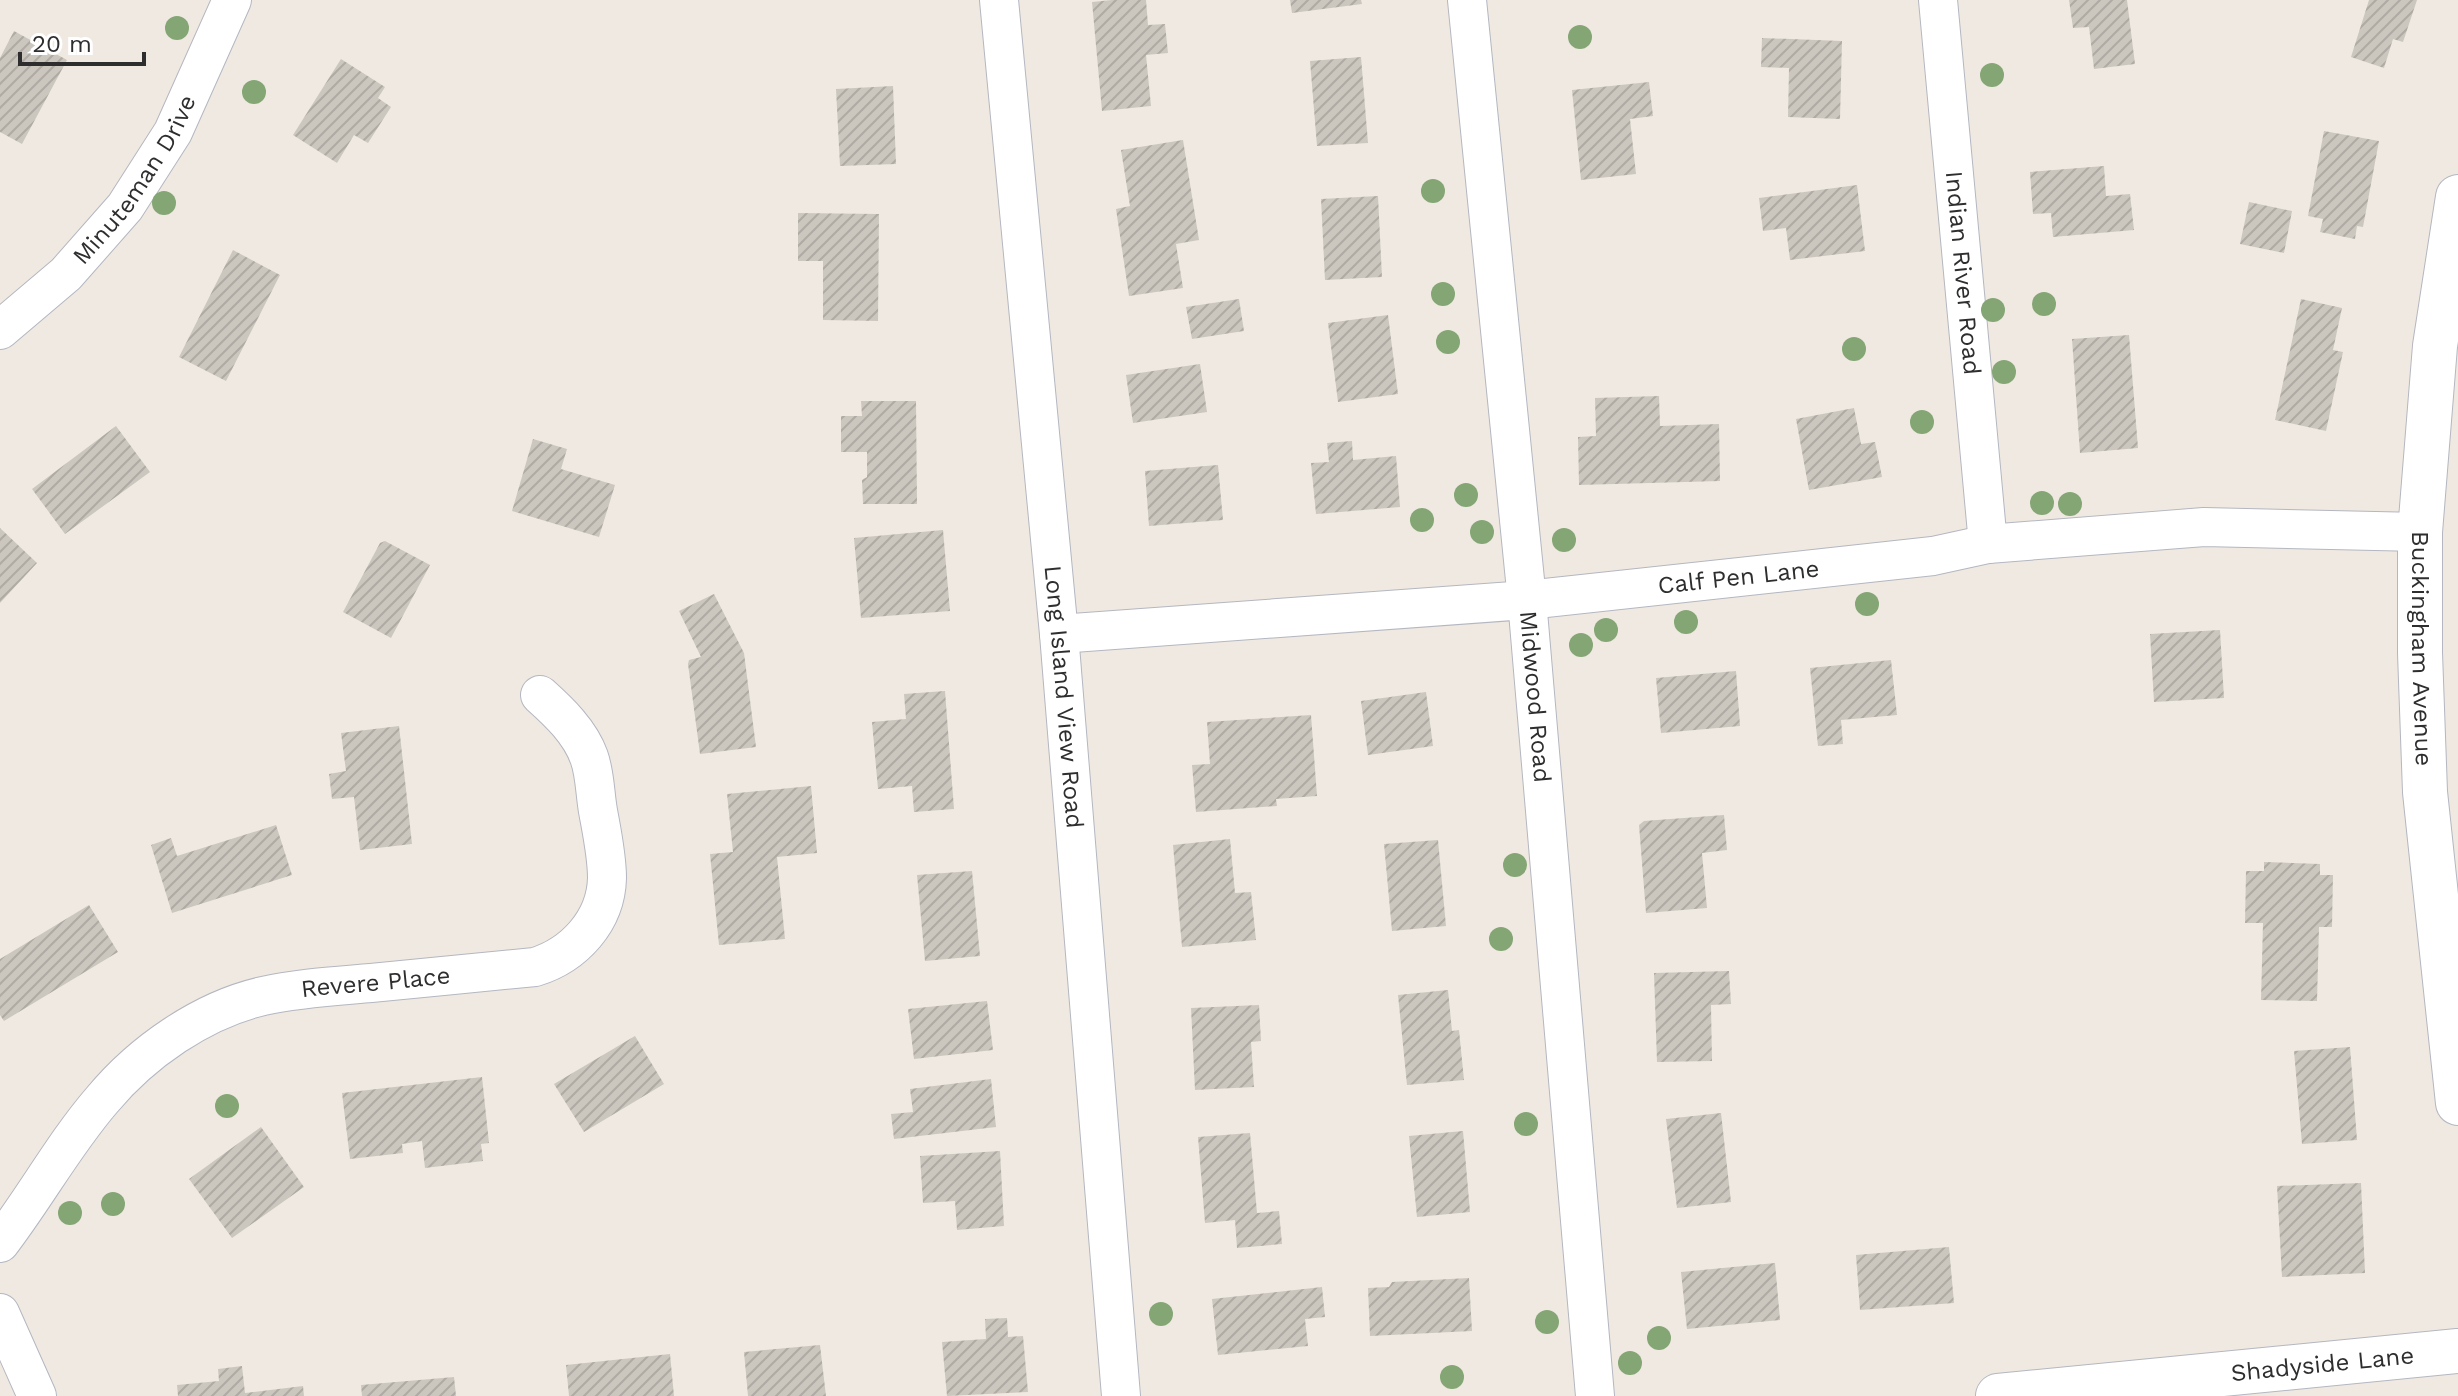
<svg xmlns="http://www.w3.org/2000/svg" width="2458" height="1396" viewBox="0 0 2458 1396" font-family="'Work Sans',sans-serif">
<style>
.building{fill:url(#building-hatch)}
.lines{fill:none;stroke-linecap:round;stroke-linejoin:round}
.minor-casing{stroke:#b4b7c1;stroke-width:40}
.tertiary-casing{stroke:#b4b7c1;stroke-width:46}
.secondary-casing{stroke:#b4b7c1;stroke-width:46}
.minor{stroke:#fff;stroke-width:38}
.tertiary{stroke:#fff;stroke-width:44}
.secondary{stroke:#fff;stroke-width:44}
.tree{fill:#84a574}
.labels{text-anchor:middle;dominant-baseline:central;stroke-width:6;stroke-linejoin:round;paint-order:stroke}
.street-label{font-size:24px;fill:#2e2e2e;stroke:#fff}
</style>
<defs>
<pattern id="building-hatch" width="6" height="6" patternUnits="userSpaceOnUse" patternTransform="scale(2)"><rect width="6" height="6" fill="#cbc7bf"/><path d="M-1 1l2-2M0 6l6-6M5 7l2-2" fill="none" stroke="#afaba4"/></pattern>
</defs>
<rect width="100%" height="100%" fill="#efe9e1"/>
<path class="building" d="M1112,0h34l2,25 17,-1 3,29 -22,2 5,51 -49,5 -10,-109z
M1290,0h71l1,4 -70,9z
M2069,0h58l8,64 -41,5 -5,-42 -16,1z
M2369,0h48l-14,42 -10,-3 -9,29 -33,-11z
M14,31l53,29 -45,84 -22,-12v-74z
M1762,38l80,3 -2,78 -52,-2 1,-49 -28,-1z
M1361,57l7,86 -51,3 -7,-85z
M341,59l44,28 -7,11 13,9 -23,36 -14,-8 -17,28 -44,-28z
M1649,82l4,34 -23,3 6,55 -55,6 -9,-90z
M893,86l3,78 -56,2 -4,-77z
M2324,131l55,10 -16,86 -6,-1 -2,13 -35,-7 3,-13 -15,-3z
M1183,140l16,100 -23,4 7,44 -54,8 -13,-87 14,-3 -9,-56z
M2104,166l2,30 24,-2 4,36 -81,7 -2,-24 -18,1 -3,-42z
M1857,185l8,66 -75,9 -4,-32 -23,3 -4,-33z
M1378,196l4,81 -57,3 -4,-81z
M2249,202l43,9 -8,42 -44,-9z
M798,213l81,1 -1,107 -55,-1v-59h-25z
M233,250l47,25 -54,106 -47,-24z
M1239,299l5,32 -52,8 -6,-32z
M2301,299l41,9 -9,42 10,2 -17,79 -51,-11z
M1388,315l10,79 -60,8 -10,-79z
M2129,335l9,113 -58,5 -8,-114z
M1200,364l7,48 -74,11 -7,-48z
M1659,396l1,30 59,-2 1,57 -141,4 -1,-48 18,-1 -1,-38z
M861,401h55l1,103h-54l-1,-24 5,-3v-25h-26v-36h21z
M1854,408l7,36 14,-2 7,35 -73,13 -13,-71z
M116,426l34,46 -85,62 -33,-45z
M533,439l34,10 -6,20 54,16 -16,52 -87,-26z
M1352,441l1,19 43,-4 4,51 -84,7 -5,-51 18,-1 -2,-19z
M1218,465l5,55 -74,6 -4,-55z
M0,528l37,35 -37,40z
M943,530l7,81 -89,7 -7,-80z
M385,541l45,24 -39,73 -48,-26 37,-69z
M714,594l30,59 12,94 -56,7 -12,-90 1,-4 12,-3 -22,-46z
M2220,630l4,68 -70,4 -4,-68z
M1891,660l6,55 -56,5 2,24 -25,2 -8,-78z
M1736,671l4,55 -79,7 -5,-55z
M945,691l9,118 -40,3 -2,-26 -34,3 -6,-67 34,-3 -2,-25z
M1426,692l7,54 -65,9 -7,-54z
M1311,715l6,81 -41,3 1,7 -81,6 -4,-47 18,-1 -3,-42z
M399,726l13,118 -52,6 -6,-53 -22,2 -3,-25 17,-3 -5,-38z
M811,786l6,67 -40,4 8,82 -66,6 -9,-91 23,-2 -6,-58z
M1724,815l3,35 -25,3 5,55 -61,5 -7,-88 5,-4z
M276,825l16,50 -120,38 -21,-68 20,-7 6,18z
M1230,839l5,54 16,-1 5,48 -74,7 -9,-102z
M1438,840l8,86 -54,5 -8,-87z
M2264,862l56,2v11h13l-1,52h-13l-2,74 -56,-1 2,-77h-18l1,-52h18z
M972,871l8,85 -55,5 -8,-86z
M89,905l29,47 -114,69 -4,-6v-56z
M1729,971l2,33 -20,1 1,56 -55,1 -3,-89z
M1448,990l4,41 7,-1 5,50 -57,5 -9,-90z
M987,1001l6,49 -79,9 -6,-50z
M1259,1005l2,36 -10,1 3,45 -59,3 -4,-82z
M635,1036l29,48 -80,48 -30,-48z
M2350,1047l7,93 -55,4 -8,-93z
M482,1077l7,66 -8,1 2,17 -58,7 -3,-27 -20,3 1,9 -53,6 -8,-66z
M991,1079l5,48 -102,12 -3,-25 22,-2 -3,-23z
M1721,1113l10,89 -54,6 -11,-89z
M261,1127l43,60 -72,51 -43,-59z
M1463,1131l7,81 -53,5 -8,-81z
M1250,1133l7,80 22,-2 3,33 -45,4 -2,-28 -30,3 -7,-86z
M1000,1151l4,75 -47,4 -2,-29 -32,2 -3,-47z
M2361,1183l4,90 -83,4 -5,-91z
M1949,1247l5,56 -94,7 -4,-55z
M1775,1263l5,57 -93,9 -6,-57z
M1469,1278l3,53 -102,5 -2,-48 21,-1 3,-5z
M1322,1287l3,30 -20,2 3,27 -90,9 -6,-56z
M1007,1318l1,19 15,-1 5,56 -81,4 -5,-54 44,-3 -1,-20z
M820,1345l6,51h-78l-4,-44z
M670,1354l4,42h-105l-3,-31z
M242,1366l3,27 58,-7 1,10h-126l-1,-11 42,-4 -1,-12z
M454,1377l2,19h-94l-1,-11z"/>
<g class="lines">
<defs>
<g id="minor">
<path id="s1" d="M999,0l60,634 62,762"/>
<path id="s2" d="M1467,0l60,600 68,796"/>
<path id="s3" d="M1938,0l50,544"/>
<path id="s4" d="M0,330l66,-56 59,-67 48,-75 59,-132"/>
<path id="s5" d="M1059,634l468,-34 406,-44 55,-12 216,-17 216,5"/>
<path id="s6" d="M0,1243c36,-47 64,-99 102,-143 40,-48 100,-90 161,-104 35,-8 73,-10 108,-13 55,-5 109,-11 164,-16 39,-12 71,-46 72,-89 0,-22 -5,-45 -9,-67 -3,-17 -3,-38 -9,-54 -9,-25 -30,-45 -49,-62"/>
<path d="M0,1313l37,83"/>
</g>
<g id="tertiary">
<path id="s7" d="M1998,1396l460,-45"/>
</g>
<g id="secondary">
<path id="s8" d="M2458,197l-23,149 -15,186v121l5,139 33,311"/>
</g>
</defs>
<use href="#minor" class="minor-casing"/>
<use href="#tertiary" class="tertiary-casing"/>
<use href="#secondary" class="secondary-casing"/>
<use href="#minor" class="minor"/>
<use href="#tertiary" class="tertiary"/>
<use href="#secondary" class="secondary"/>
</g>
<g class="tree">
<circle cx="177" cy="28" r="12"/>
<circle cx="1580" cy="37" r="12"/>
<circle cx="1992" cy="75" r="12"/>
<circle cx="254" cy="92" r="12"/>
<circle cx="1433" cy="191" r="12"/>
<circle cx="164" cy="203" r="12"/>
<circle cx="1443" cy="294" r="12"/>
<circle cx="2044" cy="304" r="12"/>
<circle cx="1993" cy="310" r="12"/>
<circle cx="1448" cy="342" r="12"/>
<circle cx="1854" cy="349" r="12"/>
<circle cx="2004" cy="372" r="12"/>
<circle cx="1922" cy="422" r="12"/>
<circle cx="1466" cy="495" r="12"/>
<circle cx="2042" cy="503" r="12"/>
<circle cx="2070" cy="504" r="12"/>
<circle cx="1422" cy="520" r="12"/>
<circle cx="1482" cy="532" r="12"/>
<circle cx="1564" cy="540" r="12"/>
<circle cx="1867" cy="604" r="12"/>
<circle cx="1686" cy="622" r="12"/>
<circle cx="1606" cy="630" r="12"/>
<circle cx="1581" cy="645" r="12"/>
<circle cx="1515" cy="865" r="12"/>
<circle cx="1501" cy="939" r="12"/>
<circle cx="227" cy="1106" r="12"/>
<circle cx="1526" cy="1124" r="12"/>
<circle cx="113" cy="1204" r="12"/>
<circle cx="70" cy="1213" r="12"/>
<circle cx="1161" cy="1314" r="12"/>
<circle cx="1547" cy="1322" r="12"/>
<circle cx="1659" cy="1338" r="12"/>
<circle cx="1630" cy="1363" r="12"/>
<circle cx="1452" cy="1377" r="12"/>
</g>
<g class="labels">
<g class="street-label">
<text stroke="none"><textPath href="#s4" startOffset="204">Minuteman Drive</textPath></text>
<text stroke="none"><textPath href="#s3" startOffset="274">Indian River Road</textPath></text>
<text stroke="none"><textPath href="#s5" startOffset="682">Calf Pen Lane</textPath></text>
<text stroke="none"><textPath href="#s8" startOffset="454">Buckingham Avenue</textPath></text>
<text stroke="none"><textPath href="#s1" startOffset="700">Long Island View Road</textPath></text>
<text stroke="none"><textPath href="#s2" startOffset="700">Midwood Road</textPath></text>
<text stroke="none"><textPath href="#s6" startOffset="484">Revere Place</textPath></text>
<text stroke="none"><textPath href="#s7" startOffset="326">Shadyside Lane</textPath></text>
</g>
</g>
<path d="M20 52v12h124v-12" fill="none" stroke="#2e2e2e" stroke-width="4"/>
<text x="32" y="52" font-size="24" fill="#2e2e2e" stroke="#ffffff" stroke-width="6" paint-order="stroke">20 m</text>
</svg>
